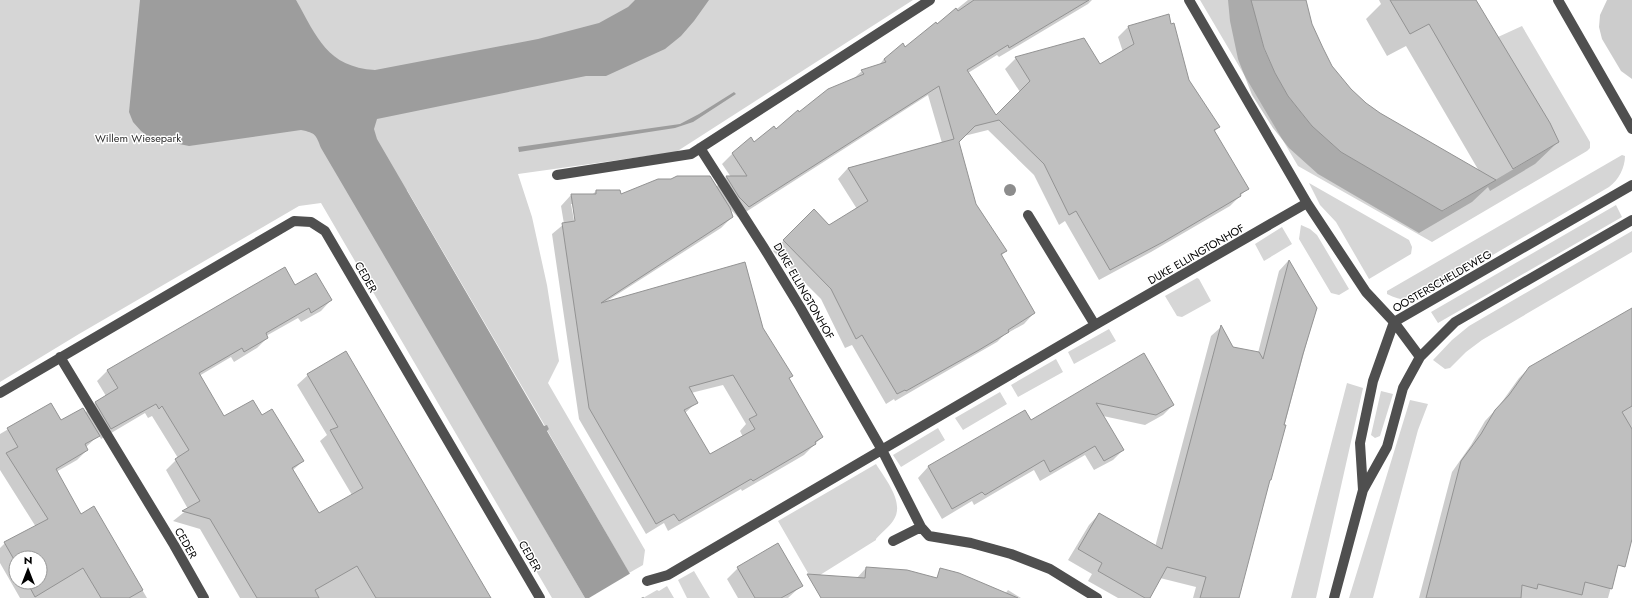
<svg xmlns="http://www.w3.org/2000/svg" width="1632" height="598" viewBox="0 0 1632 598" font-family="Jost,sans-serif">
<style>
.green{fill:#d6d6d6}
.water{fill:#9d9d9d}
.pier{fill:#fff}
.shadow{fill:#0003;fill-rule:evenodd}
.building{fill:#bfbfbf;stroke:#939393;fill-rule:evenodd}
.lines{fill:none;stroke-linecap:round;stroke-linejoin:round}
.minor{stroke:#4f4f4f;stroke-width:10}
.tree{fill:#8c8c8c}
.labels{text-anchor:middle;dominant-baseline:central;stroke-width:3;stroke-linejoin:round;paint-order:stroke}
.park-label{font-size:11px;fill:#2d2d2d;stroke:#fff}
.street-label{font-size:11px;fill:#000;stroke:#fff}
</style>
<rect width="100%" height="100%" fill="#fff"/>
<path class="green" d="M0,0h913l-237,152 -158,22 14,43 15,68 12,76 -11,22 97,167 -2,15 -14,8 -82,-143 2,-1 -2,-3h-2l-138,-236 -55,8 233,400h-33l-231,-395 -22,3 -220,128 -79,48z
M1200,0h52l12,49 11,24 13,23 24,30 29,26 102,59 116,-69 -61,-105 24,-11 68,116v6l-3,3 -155,91 -134,-76z
M1622,155l3,1c0,11 -6,24 -16,31l-188,110c-12,5 -22,3 -34,-3v-3z
M1309,183l100,57 3,7 -1,7 -42,25 -33,-57 -16,-17z
M1616,205l6,12 -184,106 -7,-11z
M1301,225l9,4 7,6 32,54 -10,6 -8,-2 -32,-54z
M1282,227l10,17 -28,17 -9,-17z
M1632,231v21l-150,88 -16,12 -16,16 -5,1 -12,-9 19,-20 17,-14z
M1197,278l2,1 12,22 -29,16 -5,-1 -12,-20z
M1109,329l7,12 -42,23 -6,-12z
M1056,359l7,13 -45,25 -7,-12z
M1347,383l16,5 -47,210h-25z
M1381,391l12,3 -13,42 -5,2 -4,-3z
M1000,392l7,12 -44,26 -8,-12z
M1410,400l18,4 -10,26 -45,168h-24z
M938,428l7,12 -44,27 -8,-12z
M876,464c9,15 30,39 17,57 -4,6 -12,12 -17,18v1l-64,40 -34,-59z
M694,571l16,27h-23l-9,-18z
M667,586l7,12h-31l14,-8 2,1z"/>
<path class="water" d="M140,0h156c21,37 31,67 79,70l163,-31 61,-16 29,-16 7,-7h74l-15,21 -13,15 -16,13 -59,27h-20l-209,43 -3,10 3,10 167,287 3,-1 2,4 -2,2 97,167h-59l-264,-450c-5,-13 -5,-15 -20,-18l-112,16 -39,-8 -9,-7 -8,-9 -4,-10z
M734,92l2,2 -43,28 -18,6 -156,24 -1,-5 162,-23 19,-10z"/>
<path class="pier" d="M631,573l14,23 -4,2h-52z"/>
<path class="shadow" d="M968,0h124l-4,4 -89,53 -2,-2 -29,18 28,44 24,-25 -15,-23 11,-11 67,-19 17,26 23,-13 -5,-15 11,-11 59,55 31,46 -5,5 33,57 -17,17 -79,46 -52,28 -34,-59 -6,4 -25,-50 -46,-45 -24,6 -6,6 17,63 31,46 -5,5 33,57 -10,11 -20,11 -7,7 -102,59 -1,-2 -8,5 -34,-59 -7,3 -24,-49 -48,-48 41,-40 15,15 28,-17 -19,-30 10,-11 94,-25 -14,-48 -190,122 -9,-9 3,9 -11,11 -114,73 155,28 30,47 -4,3 34,58 -18,18 -62,36 -1,-2 -73,42 -4,-8 -18,11 -67,-115 -27,-185 12,-10 -3,-18 10,-11h21l4,-4h24v4l96,-8 10,-10h5l-9,-13 11,-11 21,-10 21,-13 77,-50 10,-9 17,-6 5,-6 21,-11 32,-23zM571,204h2l4,22h-2zM723,385l23,39 -6,7 3,6 -34,18 -24,-42 12,-11 -6,-9z
M1228,0h77l6,24 20,42 19,24 15,14 15,10 99,57 -73,-125 -19,10 -21,-37 15,-15 -2,-4h96l83,142 -23,22 -45,27 -2,-4 -16,15 -53,31 -101,-59 -29,-26 -16,-20 -21,-33 -14,-36 -8,-38z
M1607,0h25v79l-11,-8 -19,-32 -3,-12 1,-12z
M1288,261l28,47 -78,290h-45l3,-11 -36,-9 -12,20h-30l-30,-17 4,-7 -24,-14 21,-35 10,-11 56,33 56,-211 10,-9 11,20 26,6 21,-82z
M284,268l11,18 36,14 -10,11 -20,11 -3,-4 -32,18 1,2 -10,10 -23,14 -3,-5 -32,19 25,42 38,-2 41,45 -10,9 26,44 33,-19 -32,-54 7,-6 -30,-50 11,-10 181,223h-249l-40,-69 -27,-8 15,-12 -22,-39 12,-12 -26,-42 -4,2 -3,-5 -44,26 -2,-4 -13,12 1,3 -10,10 -21,12 24,43 14,-8 53,91h-127l-20,-35v-15l5,-5 31,-16 -36,-57v-36l51,-30 10,18 24,-9 10,-10 11,-7 -9,-15 10,-10zM16,558h24v24h-24z
M1632,309v213l-10,26 -14,50h-189l33,-126 19,-27 14,-24 14,-15 20,-28 10,-10z
M1143,355l30,50 -10,10 -18,10 -42,-9 20,34 -10,10 -19,10 -9,-15 -45,26 -6,-11 -60,35 -2,-4 -30,18 -24,-41 10,-11 97,-56 5,10z
M738,568l64,17 -14,13h-50l-11,-19z
M866,568l77,13 10,-10 52,23 3,-4 13,8h-195l30,-19z"/>
<path class="building" d="M974,0h115l-80,48 -1,-3 -41,25 29,45 34,-34 -15,-24 69,-19 16,26 34,-20 -6,-18 41,-12 2,10 3,-1 15,57 31,47 -6,3 35,59 -9,5 1,2 -78,46 -53,28 -34,-59 -7,4 -25,-51 -45,-44 -24,6 -16,16 17,62 31,47 -6,3 34,59 -27,17 1,2 -30,18 -73,41 -1,-1 -8,4 -35,-59 -6,4 -25,-50 -48,-49 31,-31 15,16 39,-24 -20,-33 106,-29 -15,-53 -190,121 -10,-10 -13,-21h21l-15,-23 19,-16 3,5 20,-16 2,3 22,-19 1,2 29,-23 36,-15 -3,-4 25,-8 -2,-3 19,-16 2,4 31,-25 1,2 19,-16 2,3z
M1251,0h55l6,24 11,24 9,18 19,23 15,14 14,10 116,67 -54,31 -101,-59 -29,-26 -24,-30 -13,-23 -11,-25z
M1390,0h86l74,123 9,19 -46,27 -84,-145 -19,10z
M677,176h33l20,32 3,9 -132,86 144,-41 18,66 30,48 -4,2 34,59 -8,5 1,2 -17,10 -46,27 -2,-2 -72,42 -5,-7 -18,10 -67,-116 -27,-185 13,-2 -4,-27h25v-4h24l1,4 37,-15h13zM733,375l24,40 -8,4 6,10 -45,25 -26,-44 14,-7 -9,-16z
M1289,260l28,48 -14,46 -19,71h2l-15,55h-1l-31,118h-39l6,-21 -39,-10 -17,31h-5l-47,-27 4,-8 -24,-14 21,-36 63,36 59,-224 12,22 26,5 4,7z
M285,267l10,18 21,-12 16,27 -21,13 -2,-5 -43,25 2,5 -24,14 -2,-4 -43,25 25,43 29,-16 9,15 10,-6 32,52 -12,7 27,45 44,-25 -33,-58 8,-3 -31,-53 39,-23 145,247h-115l-19,-32 -42,24 4,8h-62l-47,-79 -28,-8 18,-10 -25,-42 14,-9 -27,-44 -3,3 -3,-5 -45,25 -16,-27 23,-14 -11,-18z
M1632,308v98l-10,6 10,17v110l-7,28 -7,-2 -6,24 -27,-7 -3,13 -44,-11 -1,5 -15,-4 -1,13h-95l35,-137 20,-27 14,-24 14,-15 20,-28z
M1144,353l30,52 -18,10 -60,-12 28,47 -20,11 -9,-15 -45,26 -6,-12 -59,35 -3,-3 -30,17 -24,-43 97,-56 6,10z
M51,403l10,17 22,-12 17,28 -15,8 3,6 -32,19 25,45 13,-8 49,84 -14,8h-28l-18,-30 -48,29 -8,-15h13v-24h-24v5l-12,-21 44,-23 -42,-66 12,-6 -11,-19z
M778,543l25,43 -22,12h-26l-18,-31z
M866,567l41,3 30,8 3,-10 19,5 59,25h-197l-14,-24 58,4z"/>
<g class="lines">
<path class="minor" d="M1189,0l118,203 59,89 28,30 26,35
M1558,0l74,129
M700,148l64,100 36,59 82,143 39,77 8,9 42,7 40,11 39,15 47,29
M557,175l134,-21 239,-154
M1028,215l67,110
M60,357l114,188 30,53
M0,393l294,-172 17,1 14,9 215,367
M1363,490l-3,-47 13,-62 21,-59 238,-137
M893,541l28,-14
M647,581l21,-6 427,-250 212,-122
M1334,598l29,-108 24,-43 16,-59 17,-31 35,-35 177,-102"/>
</g>
<circle class="tree" cx="1010" cy="190" r="6"/>
<g class="labels">
<g class="park-label">
<text x="138" y="138">Willem Wiesepark</text>
</g>
<g class="street-label">
<text transform="translate(1196 254) rotate(-30)">DUKE ELLINGTONHOF</text>
<text transform="translate(366 277) rotate(60)">CEDER</text>
<text transform="translate(1442 281) rotate(-30)">OOSTERSCHELDEWEG</text>
<text transform="translate(804 291) rotate(60)">DUKE ELLINGTONHOF</text>
<text transform="translate(186 543) rotate(60)">CEDER</text>
<text transform="translate(530 556) rotate(60)">CEDER</text>
</g>
</g>
<g transform="translate(28 570)"><circle r="19" fill="#ffffff" stroke="#999999"/>
<path d="M0-3L7 15L0 10L-7 15Z" fill="#000000"/>
<text y="-6" font-size="11" font-weight="bold" text-anchor="middle" fill="#000000">N</text>
</g>
</svg>
